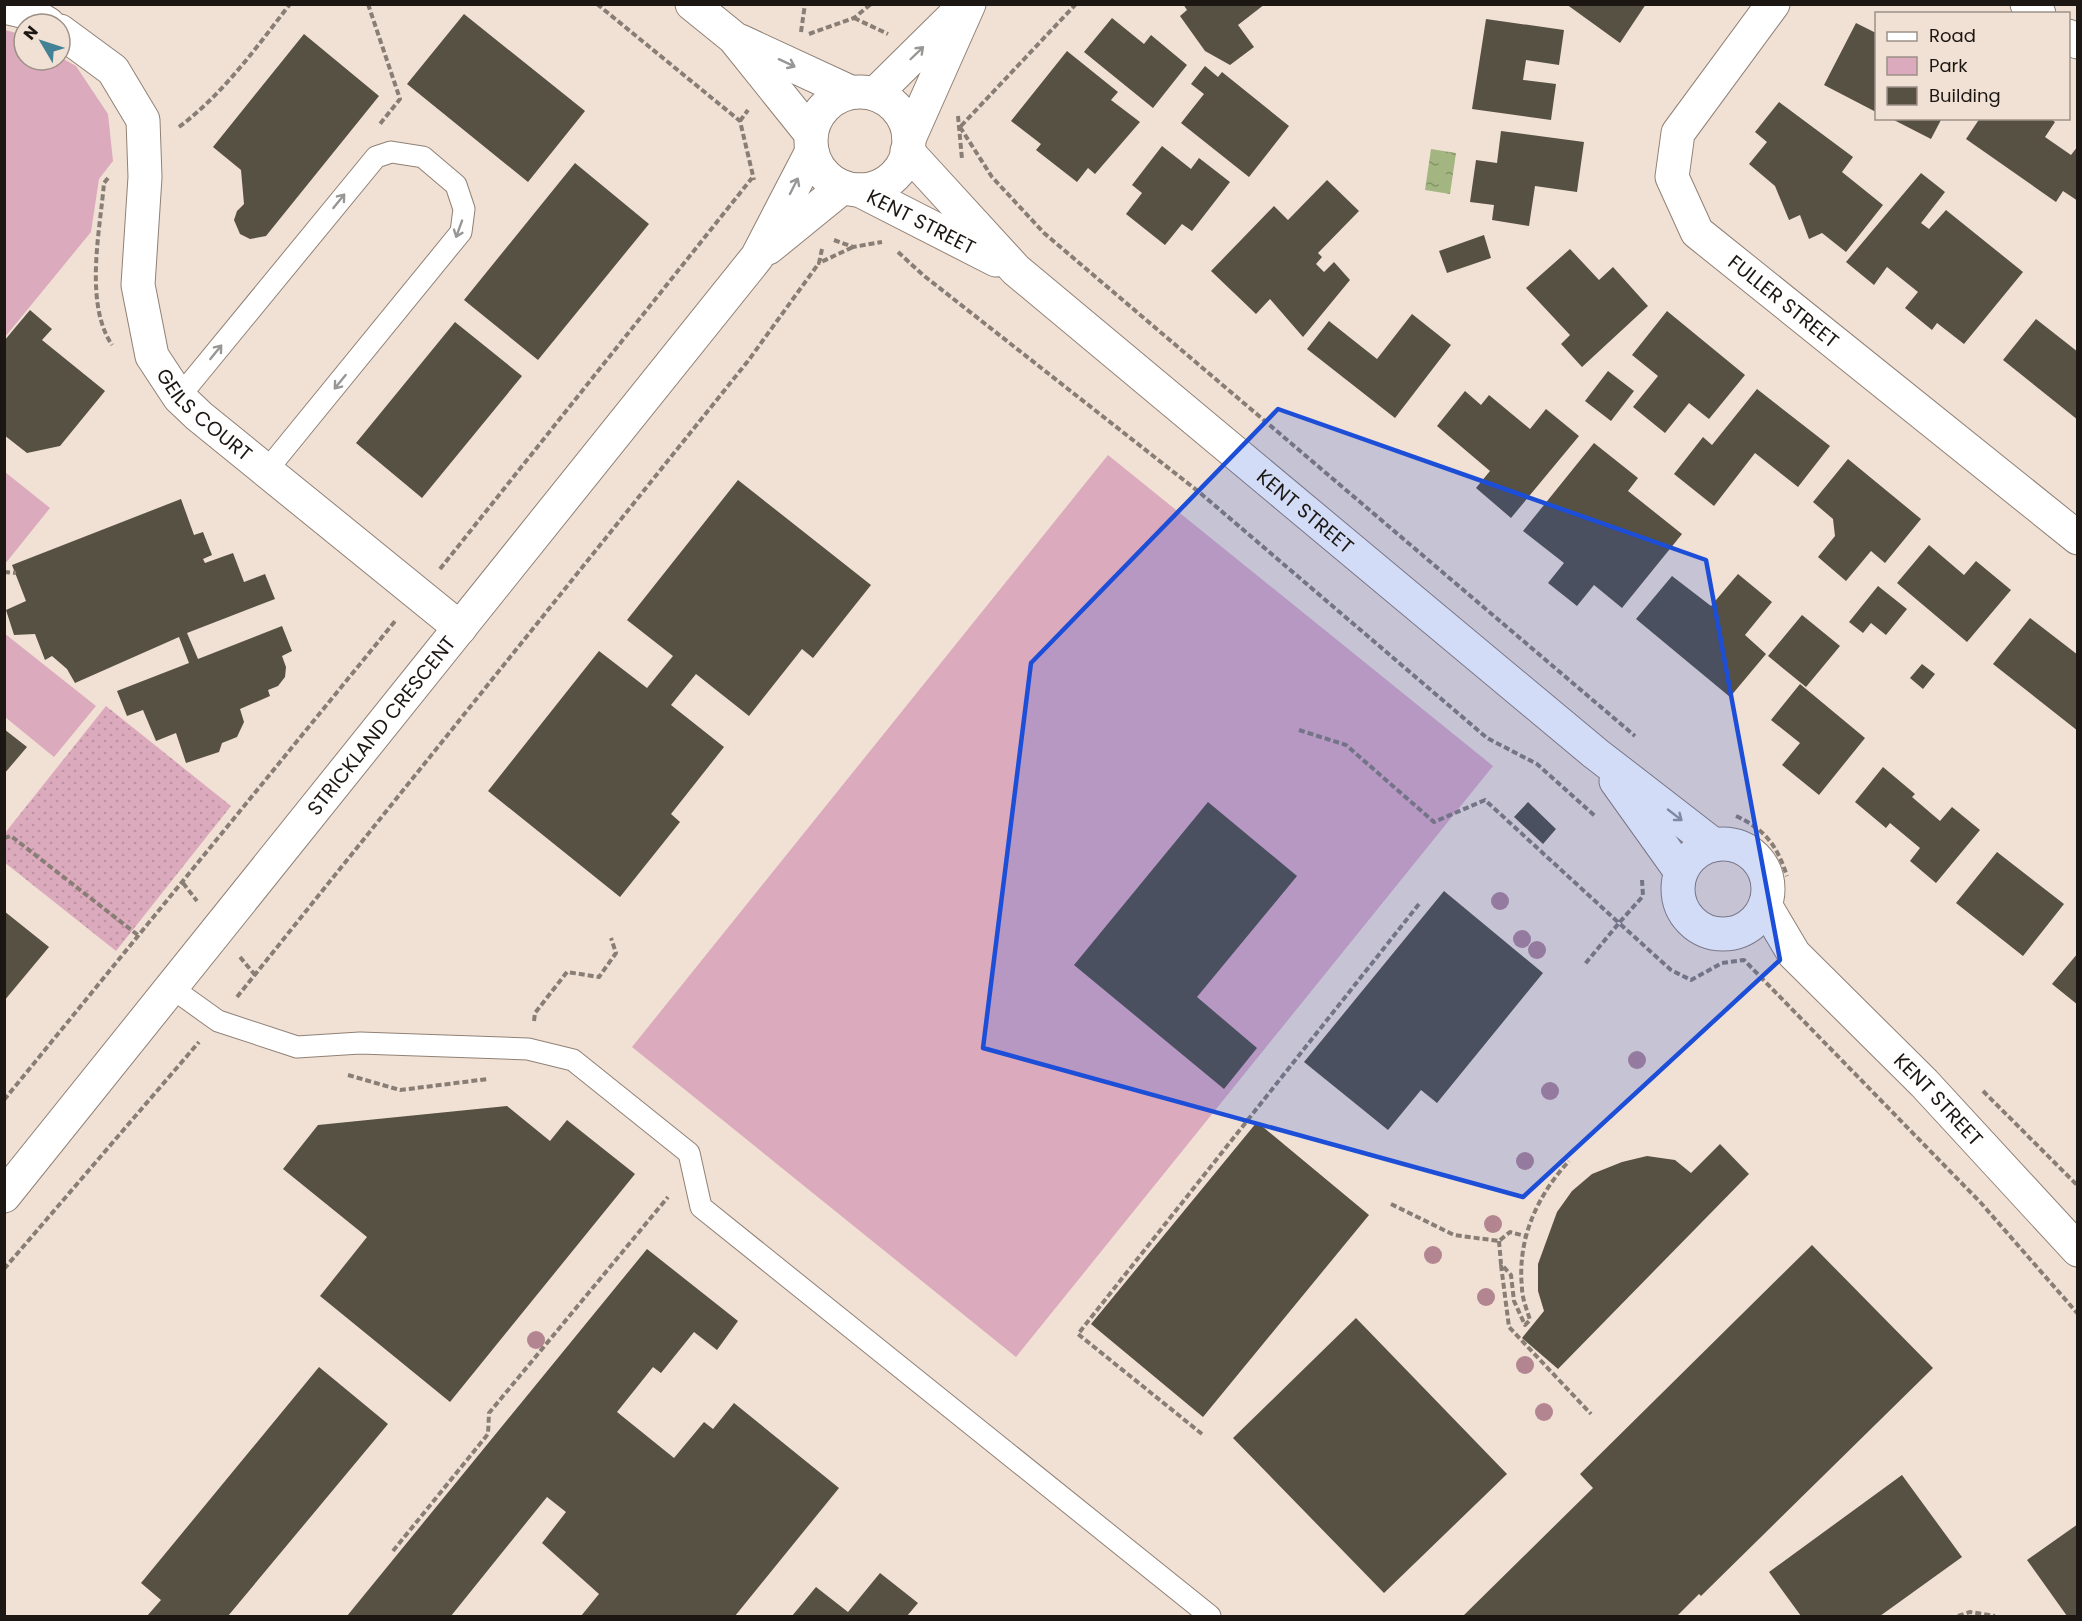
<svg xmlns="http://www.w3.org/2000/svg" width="2082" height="1621" viewBox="0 0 2082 1621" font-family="Poppins,sans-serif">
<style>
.grass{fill:url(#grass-dots)}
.park{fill:#dcaabd}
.water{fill:url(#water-ripples)}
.building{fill:#565142}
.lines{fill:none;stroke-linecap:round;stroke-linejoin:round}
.service-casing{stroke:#908176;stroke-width:23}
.minor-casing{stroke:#908176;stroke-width:35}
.tertiary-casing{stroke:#908176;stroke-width:35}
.secondary-casing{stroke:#908176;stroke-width:35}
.path{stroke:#897e75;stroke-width:4;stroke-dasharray:6 3;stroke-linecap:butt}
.service{stroke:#fff;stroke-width:21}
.minor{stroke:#fff;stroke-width:33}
.tertiary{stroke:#fff;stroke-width:33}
.secondary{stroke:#fff;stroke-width:33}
.tree{fill:#b38591}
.oneway{stroke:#999795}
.marked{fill:#1d4ed8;fill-opacity:0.2;stroke:#1d4ed8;stroke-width:4.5;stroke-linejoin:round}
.labels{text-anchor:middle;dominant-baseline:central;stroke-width:6;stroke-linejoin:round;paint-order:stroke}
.street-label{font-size:20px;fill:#1d1713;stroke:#f1e1d4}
</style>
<defs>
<pattern id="grass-dots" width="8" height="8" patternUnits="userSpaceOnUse" patternTransform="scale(1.5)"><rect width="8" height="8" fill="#dcaabd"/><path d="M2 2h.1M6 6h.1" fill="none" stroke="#bc92a2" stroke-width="1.8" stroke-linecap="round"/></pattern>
<pattern id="water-ripples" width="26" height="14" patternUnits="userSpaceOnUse" patternTransform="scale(1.5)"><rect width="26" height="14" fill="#a3b681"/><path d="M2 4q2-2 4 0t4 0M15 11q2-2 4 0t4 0" fill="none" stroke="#849368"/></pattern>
</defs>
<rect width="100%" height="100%" fill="#f1e1d4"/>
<path class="grass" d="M106,706l125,100 -115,145 -112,-89 1,-29z"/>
<path class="park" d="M5,30l19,5v25h36v-3l16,9 32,48 5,47 -14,18 -8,53 -86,105z
M1108,455l385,311 -477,591 -384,-310z
M5,472l45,36 -45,56z
M4,633l92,73 -42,51 -49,-40z"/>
<path class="water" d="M1431,149l25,4 -6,41 -25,-4z"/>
<path class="building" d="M1183,4h82l-27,21 16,22 -24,18 -25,-14 -25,-35 7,-6z
M1566,4h80l-26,39z
M464,14l121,97 -57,71 -121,-98z
M1112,18l32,26 7,-9 36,30 -34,43 -69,-56z
M1486,19l78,11 -5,35 -33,-5 -3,20 33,4 -5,36 -79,-11z
M1856,23l20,10v79l-52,-27z
M304,34l75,62 -113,140 -16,3 -10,-5 -6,-14 3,-9 7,-7 -3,-34 -28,-23z
M1067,51l51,41 -7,8 29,22 -45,52 -7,-6 -11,14 -41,-32 5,-6 -30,-23z
M1205,66l13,11 4,-5 67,54 -40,51 -68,-54 23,-29 -13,-10z
M1779,102l74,55 -11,15 41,33 -37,47 -24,-19 -13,6 -9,-24 -11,5 -14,-34 -26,-22 18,-22 -12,-10z
M1890,118h52l-11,21z
M1980,118h69l6,4 -10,15 26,18 7,-9v55l-15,-10 -7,11 -90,-63z
M1501,131l83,11 -7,50 -42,-6 -6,40 -37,-6 2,-15 -24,-3 6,-42 21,3z
M1162,146l29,23 8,-11 31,24 -38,49 -10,-7 -17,21 -39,-31 16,-21 -10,-8z
M575,163l74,61 -111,136 -74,-60z
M1921,173l24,19 -24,31 8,6 17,-19 77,62 -59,72 -27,-21 -5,7 -27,-22 13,-16 -31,-25 -13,18 -28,-23z
M1327,180l32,31 -41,42 4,4 -6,7 8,8 10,-10 16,18 -47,57 -33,-38 -14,15 -45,-43 63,-65 14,14z
M1484,235l7,23 -44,15 -8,-22z
M1570,249l29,31 14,-13 35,39 -66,61 -21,-23 9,-9 -44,-47z
M30,310l22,19 -10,11 63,51 -45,55 -33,7 -23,-18v-94z
M1667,311l78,64 -36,44 -20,-16 -24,30 -32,-26 25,-31 -26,-21z
M1412,314l39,31 -56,73 -88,-69 22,-28 48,38z
M2036,319l42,33v68l-75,-60z
M455,322l67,54 -100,122 -66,-55z
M1608,371l26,20 -23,30 -26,-20z
M1757,389l73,57 -32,41 -43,-34 -41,53 -40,-32 29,-37 9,8z
M1465,391l16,14 8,-10 41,34 16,-20 33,27 -68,82 -35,-30 14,-17 -53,-45z
M1594,443l44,35 -10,13 54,43 -60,74 -28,-23 -17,21 -29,-23 16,-20 -41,-32z
M1848,459l73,60 -36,44 -14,-12 -25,30 -28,-24 17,-21 -2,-17 -20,-17z
M738,480l133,105 -58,73 -11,-9 -53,67 -53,-42 -25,31 53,42 -53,67 9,8 -60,75 -132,-106 111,-140 48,37 26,-32 -46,-36z
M181,499l13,36 9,-3 9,23 -9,4 2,4 28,-10 11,29 21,-8 10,25 -88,34 11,26 84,-33 10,25 -10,5 4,11 -1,10 -7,9 -10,4 2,6 -30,13 4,13 -7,15 -15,6 -3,9 -33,11 -10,-30 -20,8 -13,-31 -16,6 -10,-25 72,-28 -10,-26 -104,46 -8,-14 -15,-13 -7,4 -10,-26 -21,1 -8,-25 20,-9 -14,-36z
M1929,545l35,30 12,-14 35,29 -44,52 -70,-59z
M1738,574l34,28 -27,33 21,19 -36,43 -94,-78 36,-43 39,30z
M1878,586l29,23 -21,26 -15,-12 -8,10 -14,-11z
M1802,615l38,31 -34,41 -38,-31z
M2030,618l48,37v76l-85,-67z
M1922,664l13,10 -12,15 -13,-11z
M1800,684l65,54 -46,57 -37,-30 18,-22 -29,-23z
M4,729l23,18 -23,27z
M1883,767l32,27 -3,3 28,24 12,-14 28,23 -44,53 -26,-22 10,-13 -30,-25 -4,5 -31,-26z
M1208,802l89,74 -100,121 60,51 -33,41 -150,-124z
M1528,802l28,27 -13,15 -29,-27z
M1997,852l67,52 -41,52 -67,-53z
M1444,891l99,82 -106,130 -16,-13 -33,40 -84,-68z
M4,911l45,36 -45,54z
M2078,953v52l-26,-21z
M507,1106l43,35 17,-21 68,54 -185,228 -130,-106 47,-59 -84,-68 35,-44z
M1257,1122l112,93 -166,202 -112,-93z
M1720,1144l29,30 -191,195 -36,-31 22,-27 -6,-20v-27l19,-52 15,-21 20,-17 30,-12 25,-6 28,4 16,13z
M1812,1245l121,123 -232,228 -2,-2 -22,22h-214l130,-128 -13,-14z
M647,1249l91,72 -21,29 -23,-18 -33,41 -8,-6 -36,45 57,46 30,-36 9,7 21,-26 105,85 -104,128h-154l18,-22 -57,-51 24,-31 -19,-15 -96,119h-104z
M1356,1318l151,156 -123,119 -151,-155z
M319,1367l69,57 -160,192h-81l14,-16 -20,-17z
M1902,1475l60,82 -82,59h-79l-32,-44z
M2078,1524v92h-11l-40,-56z
M880,1573l38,30 -11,13h-115l24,-29 32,25z"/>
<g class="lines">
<defs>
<path id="service" d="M179,397l197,-240 15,-5 32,5 33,28 8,24 -3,23 -194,238
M172,988l46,33 79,26 63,-4 168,6 45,11 116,93 12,54 509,409"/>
<g id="minor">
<path id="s1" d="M1773,4l-95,129 -6,44 25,55 381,306"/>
<path d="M2027,4l12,10"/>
<path d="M4,7l26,6 18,11"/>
<path id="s2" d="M60,31l53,39 30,50 2,57 -7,108 14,71 27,41 20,19 261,212"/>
<path d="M2068,36l10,6"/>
<path d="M768,248l75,-61"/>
<path id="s3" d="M4,1196l753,-939 55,-106"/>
</g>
<path id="tertiary" d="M875,94l84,-83
M909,139l60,-135"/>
<g id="secondary">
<path d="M692,4l42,34 77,96"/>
<path d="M740,41l110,51"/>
<circle cx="860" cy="141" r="49"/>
<path id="s4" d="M907,151l109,119 579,483 119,92"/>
<path id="s5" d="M859,190l137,70"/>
<path d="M1616,781l65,91"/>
<circle cx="1723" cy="889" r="45"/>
<path id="s6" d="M1765,905l29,49 130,129 154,167"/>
</g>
</defs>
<use href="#service" class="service-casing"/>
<use href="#minor" class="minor-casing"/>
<use href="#tertiary" class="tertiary-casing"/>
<use href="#secondary" class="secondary-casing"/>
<path class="path" d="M368,4l32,95 -20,25
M597,4l143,117 14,59
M854,18l34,16
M801,32l4,-28
M809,34l45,-16 17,-14
M958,116l4,43
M740,121l8,-11
M961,126l115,-122
M179,127c45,-34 77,-79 111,-123
M960,127l32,50 52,56 591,503
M108,178l-4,5c-4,48 -20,120 8,162
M834,240l19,7 29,-5
M822,249l-3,14 34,-16
M898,252l25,23 276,217 288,246 50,26 58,52
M440,569l312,-391
M4,572l12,1
M1299,730l47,15 88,77 51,-22 134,123 -34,41
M1736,816c30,14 41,30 51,60
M4,838l7,-2 128,100
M1642,880l1,16 -24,27 52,47 20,10 31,-17 22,-3 237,243 97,111
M183,883l14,18
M240,957l15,18
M237,997l511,-636 71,-98
M534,1021l1,-8 32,-41 32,5 17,-24 -5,-15
M348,1075l52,15 88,-11
M1983,1091l95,95
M4,1100l392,-480
M1391,1204l63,31 45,6 11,-9 15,4
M1499,1241l2,23 10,11 3,26 11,24 5,-5c-3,-10 -8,-22 -8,-32 -5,-49 15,-92 47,-127
M1501,1265l8,62 82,87
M4,1269l195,-227
M1202,1434l-124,-100 341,-430
M393,1551l95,-117 1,-21 179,-216
M1958,1616l12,-4 25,4"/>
<use href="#service" class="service"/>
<use href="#minor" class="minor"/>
<use href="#tertiary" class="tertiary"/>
<use href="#secondary" class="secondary"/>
</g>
<g class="tree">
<circle cx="1500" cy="901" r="9"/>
<circle cx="1522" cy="939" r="9"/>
<circle cx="1537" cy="950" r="9"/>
<circle cx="1637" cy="1060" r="9"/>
<circle cx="1550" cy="1091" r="9"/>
<circle cx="1525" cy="1161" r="9"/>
<circle cx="1493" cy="1224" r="9"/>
<circle cx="1433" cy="1255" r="9"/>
<circle cx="1486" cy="1297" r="9"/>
<circle cx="536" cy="1340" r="9"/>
<circle cx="1525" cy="1365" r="9"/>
<circle cx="1544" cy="1412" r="9"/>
</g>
<defs><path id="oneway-shaft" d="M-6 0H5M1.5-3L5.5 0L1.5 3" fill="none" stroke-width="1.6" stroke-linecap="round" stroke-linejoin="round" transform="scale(1.5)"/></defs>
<g class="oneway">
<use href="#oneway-shaft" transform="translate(917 53) rotate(-44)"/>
<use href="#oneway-shaft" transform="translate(787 63) rotate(25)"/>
<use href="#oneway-shaft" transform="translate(794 186) rotate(-63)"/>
<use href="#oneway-shaft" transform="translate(339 201) rotate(-51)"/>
<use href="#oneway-shaft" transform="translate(459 229) rotate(110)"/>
<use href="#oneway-shaft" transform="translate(216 352) rotate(-51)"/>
<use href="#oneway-shaft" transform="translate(340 382) rotate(129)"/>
<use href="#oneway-shaft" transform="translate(1675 815) rotate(38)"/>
</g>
<path class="marked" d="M1278,409l428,151 74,400 -257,237 -540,-149 48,-385z"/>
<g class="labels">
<g class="street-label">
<text stroke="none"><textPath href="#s5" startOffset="70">KENT STREET</textPath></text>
<text stroke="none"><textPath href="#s1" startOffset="376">FULLER STREET</textPath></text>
<text stroke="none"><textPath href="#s2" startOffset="441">GEILS COURT</textPath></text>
<text stroke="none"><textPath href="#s4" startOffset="538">KENT STREET</textPath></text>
<text stroke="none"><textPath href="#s3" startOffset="603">STRICKLAND CRESCENT</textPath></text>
<text stroke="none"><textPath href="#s6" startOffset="262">KENT STREET</textPath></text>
</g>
</g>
<rect width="2082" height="1621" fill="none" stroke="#1d1713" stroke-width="12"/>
<rect x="1875" y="12" width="195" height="108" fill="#f1e1d4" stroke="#9c9087" stroke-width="1.5"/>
<rect x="1887" y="32" width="30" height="9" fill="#ffffff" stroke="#9c9087" stroke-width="1.5"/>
<text x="1929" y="42" font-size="18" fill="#1d1713">Road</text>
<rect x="1887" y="57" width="30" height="18" fill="#dcaabd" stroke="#9c9087" stroke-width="1.5"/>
<text x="1929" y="72" font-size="18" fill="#1d1713">Park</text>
<rect x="1887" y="87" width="30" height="18" fill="#565142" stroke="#9c9087" stroke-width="1.5"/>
<text x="1929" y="102" font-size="18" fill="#1d1713">Building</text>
<g transform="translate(42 42) rotate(309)"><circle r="28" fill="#f1e1d4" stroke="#9c9087" stroke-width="1.5"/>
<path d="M0-4.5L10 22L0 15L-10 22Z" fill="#428196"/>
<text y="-9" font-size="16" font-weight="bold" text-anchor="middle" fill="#1d1713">N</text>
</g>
</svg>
